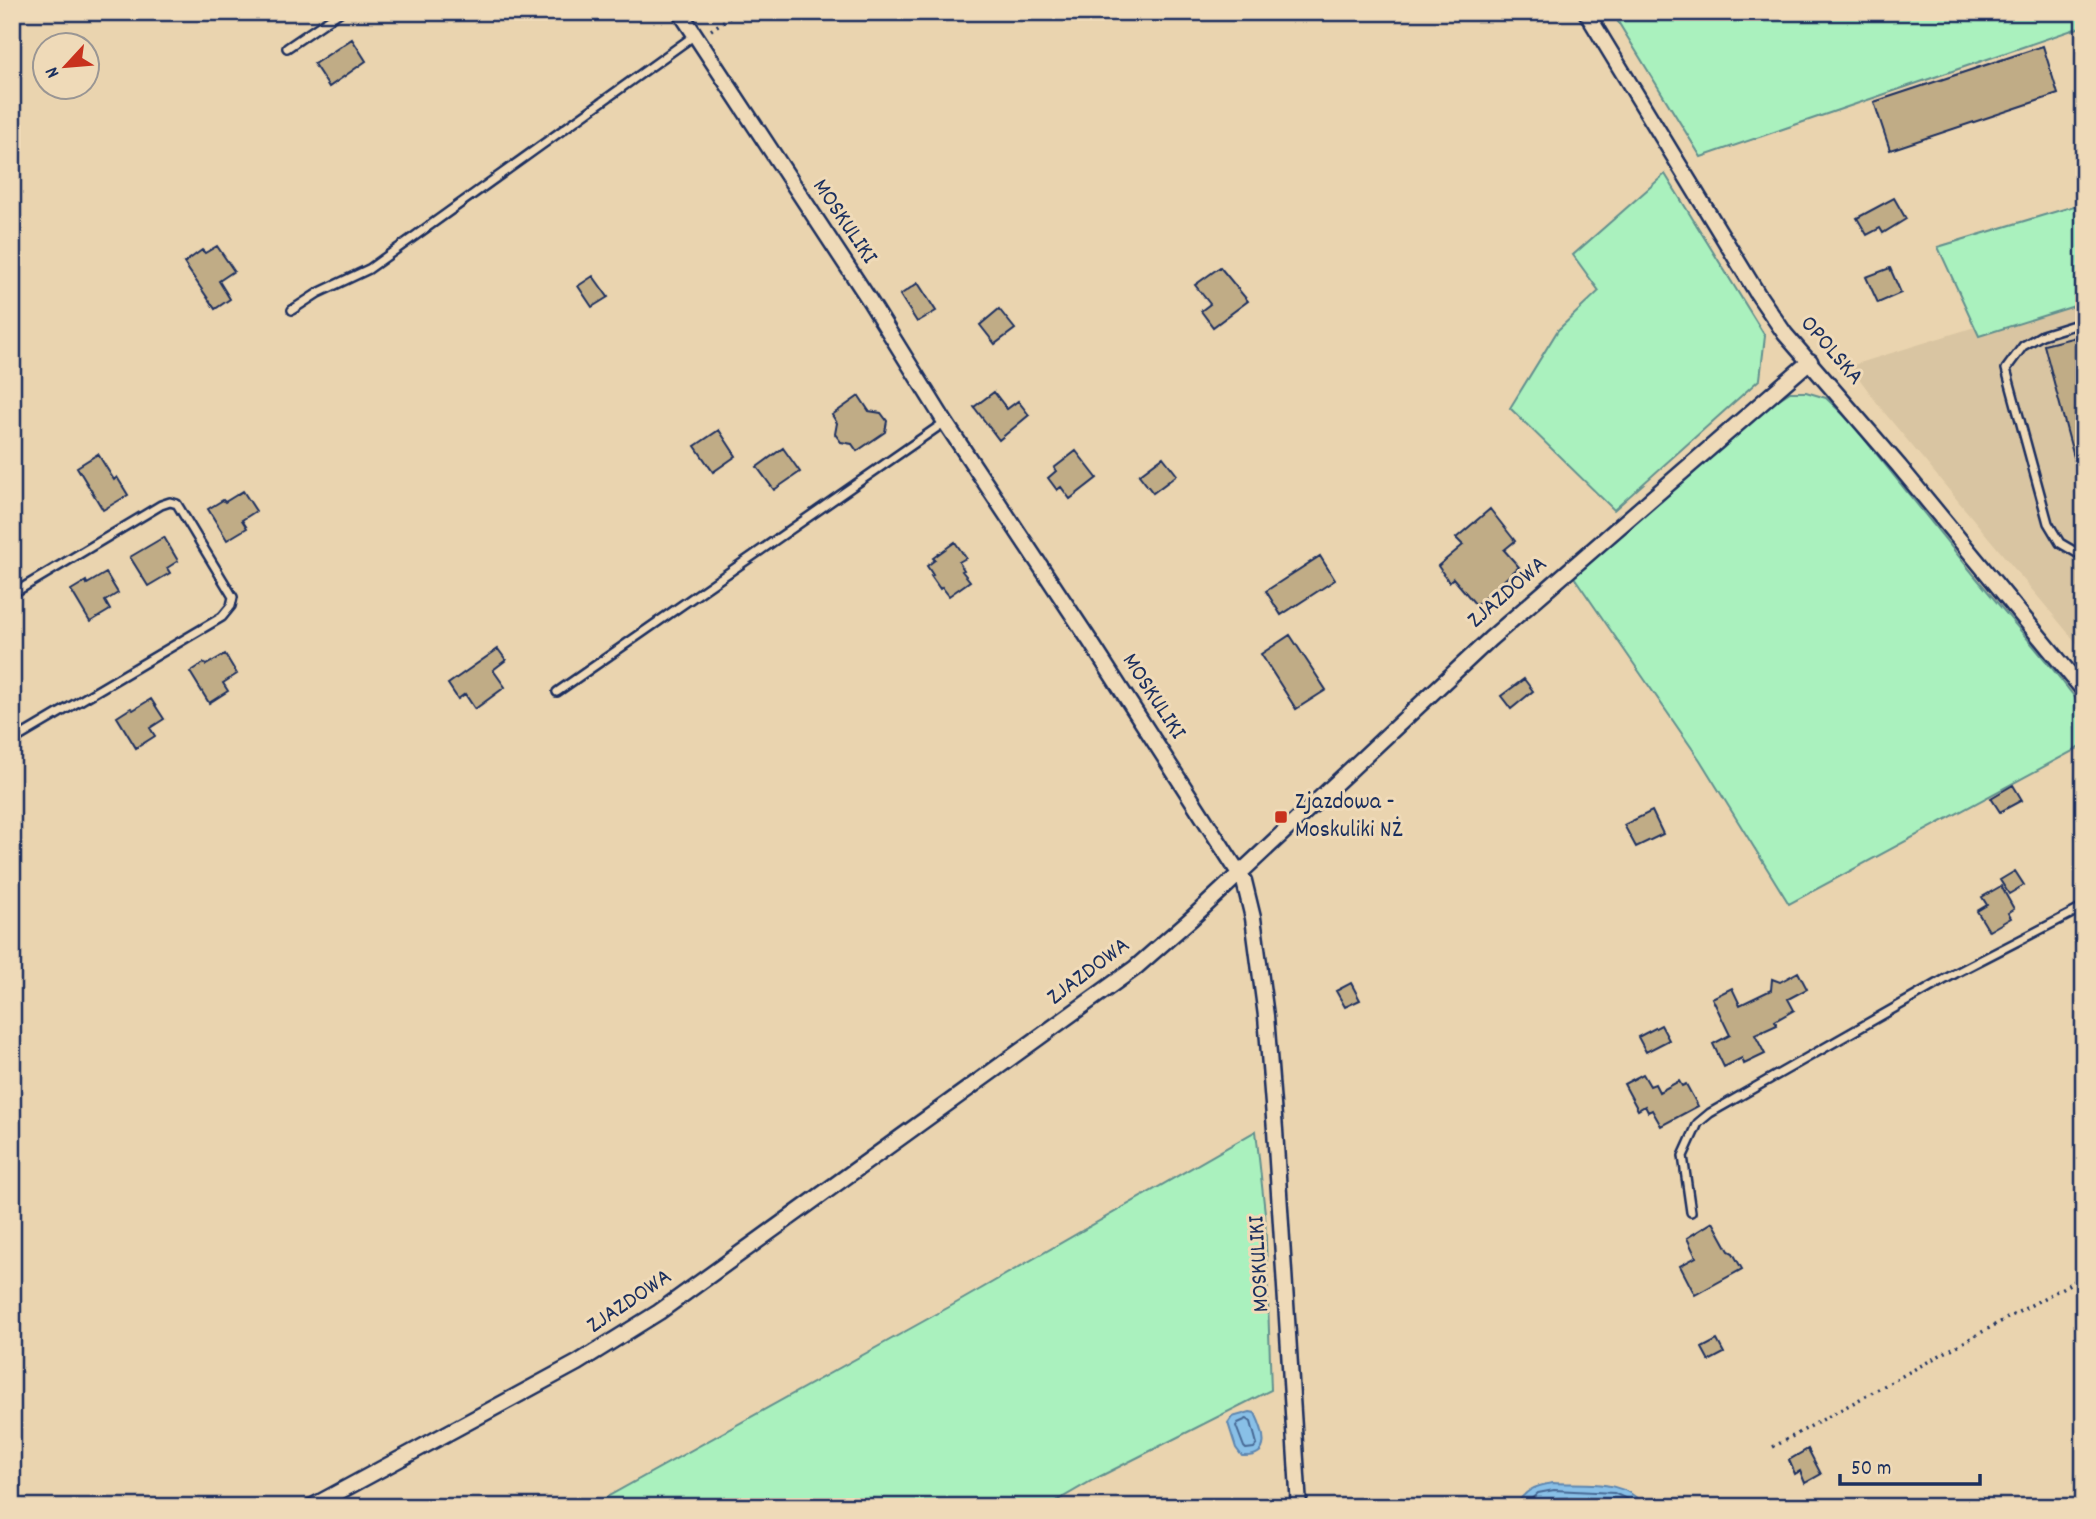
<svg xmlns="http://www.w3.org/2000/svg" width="2096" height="1519" viewBox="0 0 2096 1519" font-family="Dekko,sans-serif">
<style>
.built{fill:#d9c5a2}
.green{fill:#aaf1be;stroke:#62908e;stroke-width:2}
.water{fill:#89c0e7;stroke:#5d86b0;stroke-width:2}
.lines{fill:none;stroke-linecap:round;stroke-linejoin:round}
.shore{stroke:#476995;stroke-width:2}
.building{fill:#c0ac86;stroke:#1b2f5e;stroke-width:2}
.service-casing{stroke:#1b2f5e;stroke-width:12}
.minor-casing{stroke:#1b2f5e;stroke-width:19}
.path{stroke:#1b2f5e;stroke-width:3.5;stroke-dasharray:2 5;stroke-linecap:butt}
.service{stroke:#efdab8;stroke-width:7}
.minor{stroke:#efdab8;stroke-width:14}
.poi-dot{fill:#c8321e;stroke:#efdab8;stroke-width:2.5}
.labels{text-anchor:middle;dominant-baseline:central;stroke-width:6;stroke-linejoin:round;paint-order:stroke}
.street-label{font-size:24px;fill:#1b2f5e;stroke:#efdab8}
.poi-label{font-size:24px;fill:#1b2f5e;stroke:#efdab8;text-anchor:start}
</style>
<rect width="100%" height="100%" fill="#ead4af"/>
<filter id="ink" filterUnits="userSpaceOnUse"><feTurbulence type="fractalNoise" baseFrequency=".0143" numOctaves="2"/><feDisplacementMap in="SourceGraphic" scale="14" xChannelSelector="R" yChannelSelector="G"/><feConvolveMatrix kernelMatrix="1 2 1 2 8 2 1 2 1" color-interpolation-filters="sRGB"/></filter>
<g filter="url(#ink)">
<path class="built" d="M2084,293v359l-201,-241 -33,-45z"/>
<path class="green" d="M1612,12h472v14l-383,131z
M1665,174l100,162 -5,43 -146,131 -104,-102 48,-78 41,-39 -26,-36z
M2084,203v100l-105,33 -41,-89z
M1790,392h16l20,6 24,23 124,154 77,92 33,42v36l-295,159 -89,-144 -126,-183 196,-172z
M1256,1131l9,82 6,177 -178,90 -47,27h-457l362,-201z"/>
<path class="water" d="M1250,1412l5,1c9,19 18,45 -13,43l-6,-8 -8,-25 4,-6z
M1553,1483c33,2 71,-5 93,24h-131c10,-17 19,-21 38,-24z"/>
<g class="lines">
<path class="shore" d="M1247,1419l4,3 6,22 -3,4 -8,1 -2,-2 -8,-21 2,-3z
M1523,1507l15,-14 16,-3 60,3 19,9 4,5
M1534,1507c16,-14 71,-9 89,0"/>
</g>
<path class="building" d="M352,39l14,22 -37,26 -15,-23z
M2043,46l15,48 -168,56 -16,-48z
M1894,198l12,21 -23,14 -3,-5 -13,7 -10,-17z
M217,246l17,25 -15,10 11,18 -15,10 -31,-46 18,-13 3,3z
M1220,267l28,34 -35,26 -12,-16 9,-7 -15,-19z
M1890,268l11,25 -23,10 -12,-26z
M593,276l15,21 -16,10 -14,-21z
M918,283l18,28 -19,11 -17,-27z
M999,309l16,20 -20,15 -15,-19z
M2084,335v141h-5l-35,-131z
M994,392l13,17 11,-8 11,14 -30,25 -25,-33z
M859,396l10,15 12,2 6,8 -2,11 -28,19 -5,-7 -11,-2 -6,-8 2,-11 -5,-8z
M719,430l17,26 -23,16 -18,-26z
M783,448l17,24 -26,18 -17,-23z
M1076,451l21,27 -27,21 -9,-12 -4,3 -9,-12 8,-7 -2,-3z
M98,454l16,26 3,-3 11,18 -25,15 -26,-43z
M1163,457l14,18 -24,18 -14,-18z
M243,491l13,20 -14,9 5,8 -20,12 -19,-31 15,-9 2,2z
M1490,509l25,32 -11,9 15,17 -43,38 -23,-27 -4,4 -11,-16 25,-21 -7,-7z
M164,537l14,24 -11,7 3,5 -22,13 -18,-29z
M955,542l11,16 -7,4 5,8 -2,1 8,10 -21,15 -7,-9 -2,2 -9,-13 2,-1 -6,-9 8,-6 -2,-2z
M1320,556l15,24 -54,35 -15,-24z
M106,573l12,20 -13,8 5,9 -20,12 -19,-32 15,-9 1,3z
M1290,635l36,55 -30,19 -35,-55z
M498,649l8,11 -13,10 12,17 -30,22 -10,-15 -7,5 -10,-15z
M225,654l12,20 -14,9 5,8 -19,12 -19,-31 14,-9 2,2z
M1524,679l9,12 -22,18 -10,-13z
M151,699l13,20 -14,9 5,8 -19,12 -19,-31 14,-9 2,2z
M2013,785l9,15 -22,12 -9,-14z
M1652,811l11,23 -27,13 -12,-22z
M2015,871l9,14 -15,9 -9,-14z
M2001,886l13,23 -6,4 3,5 -22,13 -12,-20 10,-6 -5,-8z
M1798,972l9,17 -19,10 6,11 -19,11 2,4 -22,10 10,19 -21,10 -2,-6 -18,9 -11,-23 17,-9 -18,-37 20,-10 8,17 31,-15 1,-11 8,3z
M1351,983l9,17 -15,7 -9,-16z
M1661,1025l8,15 -23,12 -8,-15z
M1643,1074l7,12 5,-2 4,8 20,-11 3,5 4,-2 12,22 -37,20 -9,-16 -4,2 -3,-6 -7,4 -14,-26z
M1713,1222l16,29 4,2 9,16 -47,26 -15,-29 16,-9 -9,-19z
M1717,1340l7,13 -15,8 -7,-13z
M1808,1449l13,25 -16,9 -5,-12 -5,3 -6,-14z"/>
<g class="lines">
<defs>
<path id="service" d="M287,48l53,-36
M292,310l26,-17 51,-24 326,-234
M2084,322l-42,13 -19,11 -17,23 42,154 12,20 24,14
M12,594l149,-89 9,-3 7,2 56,93 -2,9 -9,11 -210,124
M557,692l388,-270
M1691,1212l-8,-56 15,-33 12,-10 246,-140 128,-66"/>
<path id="minor" d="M680,12l188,286 77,124 145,219 154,240 9,37 13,98 9,114 24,377
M1586,12l171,281 28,41 114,132 185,225
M311,1507l266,-144 82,-51 476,-344 57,-50 298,-279 320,-278"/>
</defs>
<use href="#service" class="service-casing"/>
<use href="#minor" class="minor-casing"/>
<path class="path" d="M711,30l26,-18
M1773,1447l311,-171"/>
<use href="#service" class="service"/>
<use href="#minor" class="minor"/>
</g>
</g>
<rect class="poi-dot" x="1274" y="810" width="14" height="14" rx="3.5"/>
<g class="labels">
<g class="street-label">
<text transform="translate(844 222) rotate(56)">MOSKULIKI</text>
<text transform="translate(1831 351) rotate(49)">OPOLSKA</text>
<text transform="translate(1508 593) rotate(-41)">ZJAZDOWA</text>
<text transform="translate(1153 697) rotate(57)">MOSKULIKI</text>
<text transform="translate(1089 972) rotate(-37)">ZJAZDOWA</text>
<text transform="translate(1260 1264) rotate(-93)">MOSKULIKI</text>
<text transform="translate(630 1302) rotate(-34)">ZJAZDOWA</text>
</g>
<g class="poi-label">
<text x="1295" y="803">Zjazdowa -<tspan x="1295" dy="28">Moskuliki NŻ</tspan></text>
</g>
</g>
<rect width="2096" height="1519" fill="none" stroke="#efdab8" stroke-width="42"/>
<rect x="21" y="21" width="2054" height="1477" fill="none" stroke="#1b2f5e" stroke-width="2.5" filter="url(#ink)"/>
<g transform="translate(66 66) rotate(244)"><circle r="33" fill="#efdab8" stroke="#9a9694" stroke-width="2"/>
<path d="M0-5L12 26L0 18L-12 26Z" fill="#c8321e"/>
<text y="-10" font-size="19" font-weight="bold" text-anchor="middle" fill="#1b2f5e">N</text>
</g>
<path d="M1840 1474v10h140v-10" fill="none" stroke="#1b2f5e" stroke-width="3.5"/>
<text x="1851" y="1474" font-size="21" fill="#1b2f5e" stroke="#efdab8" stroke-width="5" paint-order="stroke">50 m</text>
</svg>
